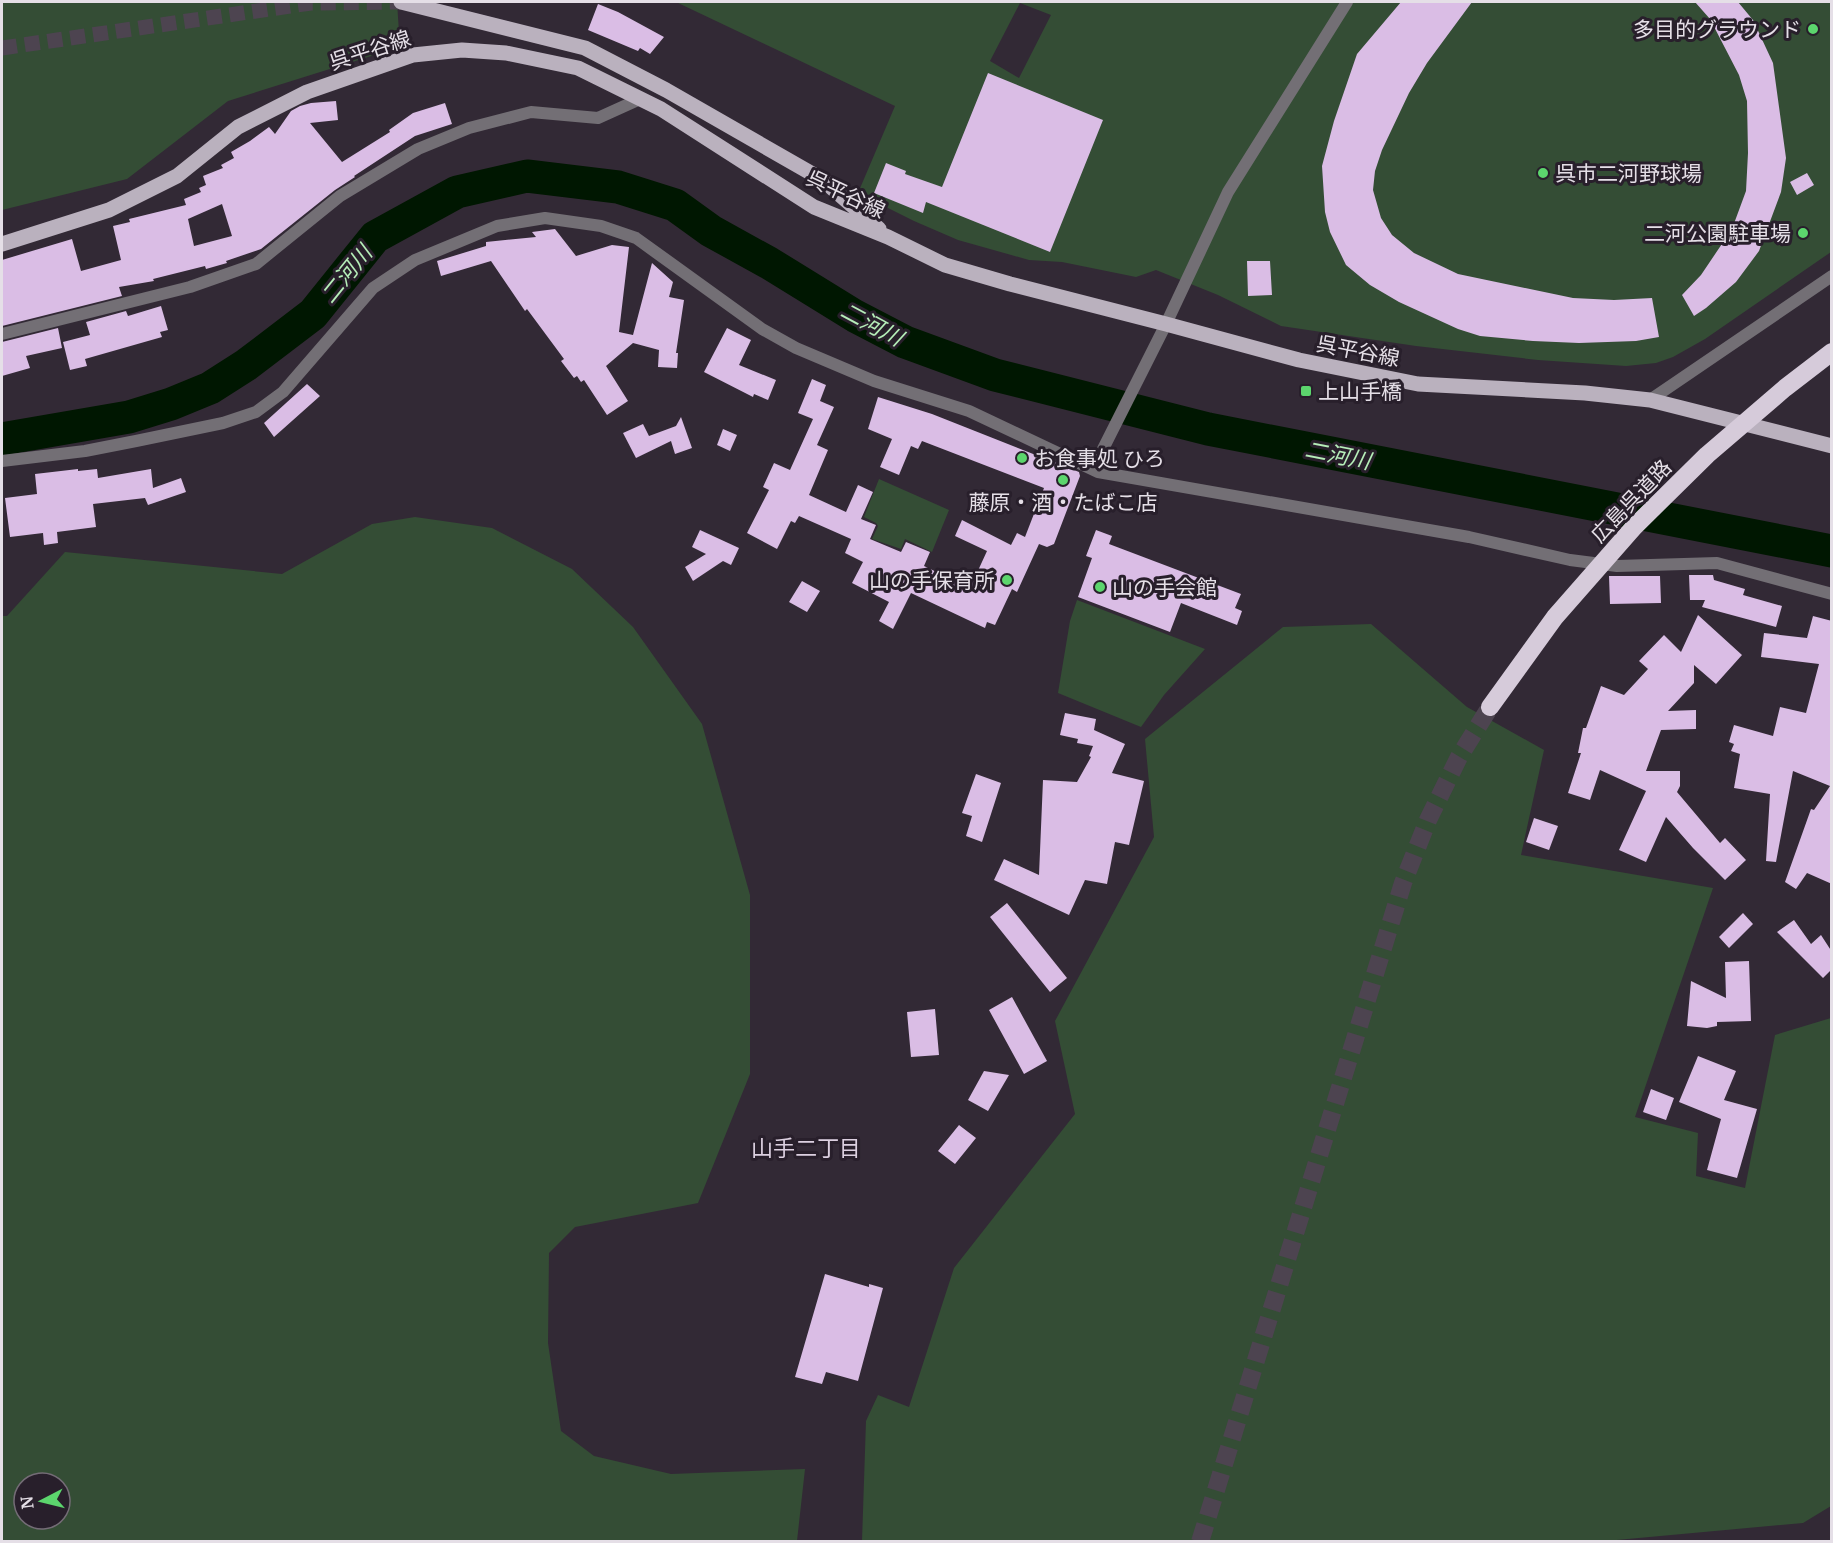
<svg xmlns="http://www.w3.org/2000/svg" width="1833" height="1543" viewBox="0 0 1833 1543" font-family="Merriweather,'Noto Sans JP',serif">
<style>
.green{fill:#344d35;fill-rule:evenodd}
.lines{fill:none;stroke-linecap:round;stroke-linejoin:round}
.river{stroke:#001701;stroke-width:33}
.building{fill:#dabde5;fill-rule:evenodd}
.primary-tunnel{stroke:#4d4450;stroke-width:15;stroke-dasharray:15 8;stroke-linecap:butt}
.motorway-tunnel{stroke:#4d4450;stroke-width:18;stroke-dasharray:18 9;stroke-linecap:butt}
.minor{stroke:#736f75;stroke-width:12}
.tertiary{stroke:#736f75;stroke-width:12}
.primary{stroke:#bab1be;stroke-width:15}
.motorway{stroke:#d6cbda;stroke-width:18}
.poi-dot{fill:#5cd56d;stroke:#281f2b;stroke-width:2}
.labels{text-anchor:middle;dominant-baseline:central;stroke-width:6;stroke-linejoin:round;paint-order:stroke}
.poi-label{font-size:21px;fill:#e5dfe7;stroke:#281f2b;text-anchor:start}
.street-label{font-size:21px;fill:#e5dfe7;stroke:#281f2b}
.water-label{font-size:22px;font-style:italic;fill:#b6eeb9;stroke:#281f2b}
.neighbourhood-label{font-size:22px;fill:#dcd0e0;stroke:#281f2b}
</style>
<rect width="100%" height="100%" fill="#322935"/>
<path class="green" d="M2,2h395l3,45 -172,54 -101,78 -125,31z
M676,2h1155v250l-126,87 -32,18 -17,6 -30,3 -88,-6 -122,-14 -135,-20 -63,-31 -62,-25 -20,7 -74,-15 -33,-2 -71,-20 -44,-19 -56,-28 37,-87zM1020,3l31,12 -32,63 -29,-17z
M879,479l70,31 -17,42 -27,-13 -4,10 -29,-10 6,-13 -2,-3 -12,-6z
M415,517l77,11 80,41 61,58 69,97 48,171v179l-52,129 -123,24 -26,26 -1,90 13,88 33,25 77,18 134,-5 -8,72h-795v-925h5l58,-64 217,22 90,-50zM24,1483h36v36h-36z
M1077,600l128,49 -41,46 -23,32 -83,-34 12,-72z
M1371,624l96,83 77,43 -23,105 192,33 -78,229 63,16 -2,43 49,12 30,-153 56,-17v488l-28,17 -208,19 -733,-1 4,-120 12,-26 31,12 45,-139 121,-154 -20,-93 99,-184 -9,-98 138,-112z"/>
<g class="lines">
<path class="river" d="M2,439l127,-22 42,-13 39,-16 36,-23 67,-51 62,-77 82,-45 70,-16 91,11 57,18 36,26 58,32 86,53 50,26 90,33 213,54 624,122"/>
</g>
<path class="building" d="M1401,2h71l-45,61 -18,30 -27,57 -7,21 -2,19 8,28 11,17 22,18 44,21 115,24 41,2 38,-2 7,39 -23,4 -57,2 -46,-2 -53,-5 -22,-7 -59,-27 -29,-17 -24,-20 -16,-33 -5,-20 -3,-46 12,-45 23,-67z
M1695,2h43l15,18 20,43 13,95 -5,34 -22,59 -23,31 -30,26 -12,8 -12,-21 19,-20 31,-46 14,-38 2,-38 -1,-52 -8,-26 -29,-56z
M598,4l20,8 46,25 -14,17 -10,-6 -2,3 -50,-21z
M988,73l115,47 -53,132 -124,-50 -3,11 -49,-20 12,-30 20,8 -1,3 37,13z
M336,101l2,19 -28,3 32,39 48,-30 -1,-2 24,-17 32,-10 7,21 -37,12 -61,40 1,1 -20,13 -74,59 -35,12 1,2 -21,6 -1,-3 -52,13 1,2 -35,6 3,9 -120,30v-66l70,-21 9,32 40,-11 -8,-34 17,-4 -1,-3 57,-14 -2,-6 17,-7 -2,-4 7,-3 -3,-9 20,-8 -2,-3 13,-7 -3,-6 19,-11 19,-14 6,7 16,-23 9,-5 11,-3zM222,204l10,32 -38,10 -6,-27z
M1807,173l7,12 -17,10 -7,-13z
M555,229l21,27 36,-11 17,2 -10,85 14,3 19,-72 21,19 -4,15 15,3 -8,53h2l-1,15 -19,-1 1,-17 -26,-7 -27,23 22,35 -21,14 -23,-35 -3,2 -4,-6 -3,2 -13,-17 3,-2 -37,-50 -2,2 -34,-50 -50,15 -4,-15 49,-15v-4l50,-5 -4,-5z
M1247,261h23l2,34 -24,1z
M161,306l7,24 -8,2 2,5 -77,22 2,7 -17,4 -7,-28 27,-7 -4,-13 40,-11 2,5z
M58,328l4,20 -36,8 4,12 -28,8v-34z
M727,328l24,12 -12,25 37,15 -8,20 -14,-6 -1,3 -49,-25z
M812,379l14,6 -6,16 14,6 -17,38 11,5 -19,45 37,17 12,-27 15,7 -12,27 15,6 -6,14 31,13 5,-10 24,10 -6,14 46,22 17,-37 -32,-15 7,-16 49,25 6,-12 8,4 19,-49 -122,-47 -4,8 -7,-3 -12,29 -19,-8 12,-28 -24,-10 10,-32 54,17 147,58 1,4 -26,68 -7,3 -8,-3 -22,48 -5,-3 -17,36 -8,-3 -2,6 -74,-35 -18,36 -14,-8 10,-19 -37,-19 11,-21 -18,-9 6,-14 -52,-23 -4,7 -4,-2 -14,28 -30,-16 22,-43 -6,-3 11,-24 16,7 23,-51 -15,-6z
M307,384l13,12 -46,41 -10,-14z
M681,417l11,31 -17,6 -4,-13 -35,17 -13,-25 20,-9 6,12 27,-10z
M723,429l14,6 -7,16 -13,-6z
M78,469v2l19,-2 1,9 53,-9 2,19 28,-10 5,14 -38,13 -3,-7 -52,6 3,23 -39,5 1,11 -14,2 -1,-12 -33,4 -5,-39 32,-4 -2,-20z
M700,530l39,18 -8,17 -8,-4 -30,20 -8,-14 21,-13 -14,-7z
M1096,530l16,6 -3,8 132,50 -6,14 7,3 -5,14 -56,-22 -11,29 -92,-35 14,-39 -6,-2z
M1689,575h24l1,5 31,9 -2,6 39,11 -6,21 -74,-20 3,-7h-15z
M1609,576h51l1,27 -51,1z
M802,581l18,10 -13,21 -18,-10z
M1698,615l44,40 -26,29 -22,-19v18l-26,28 28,-1v19l-35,1 -15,41h34v15l-3,6 43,51 5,-5 21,22 -21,20 -32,-32 -27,-31 -20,45 -27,-12 27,-59 -46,-21 -10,30 -22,-7 13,-40h-3l5,-25h3l15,-42 23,9 24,-26 -9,-8 25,-26 17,17z
M1813,616l19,5v263l-25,-11 -11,16 -11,-7 26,-73 3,1 16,-24 -37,-15 -17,91 -10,-1 4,-67 -36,-6 6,-34 -9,-3 3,-7 -5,-2 5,-17 39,11 7,-29 26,6 13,-49 -58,-7 3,-24 43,5z
M1065,713l31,6 -2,11 31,14 -13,29 32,8 -15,64 -14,-3 -8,42 -22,-4 -16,35 -75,-35 10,-21 35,16 4,-95 34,2 14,-25 -2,-1 4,-10 -16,-3 1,-4 -18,-4z
M976,774l25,9 -19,59 -16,-6 6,-20 -10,-3z
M1534,818l24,8 -9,24 -23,-8z
M1007,903l60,75 -17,14 -60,-75z
M1743,913l10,11 -24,24 -10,-11z
M1794,920l17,24 10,-9 11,17v17l-9,9 -46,-46z
M1749,961l2,60 -34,1v4l-10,2 -20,-2 4,-45 35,17 -1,-36z
M1012,997l35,64 -23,13 -35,-64z
M935,1009l4,46 -28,2 -4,-45z
M1698,1056l38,15 -12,29 33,9 -20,69 -30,-8 14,-51 -42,-17z
M984,1071l25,4 -21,36 -20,-11z
M1651,1089l23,9 -8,22 -23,-8z
M959,1125l17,13 -21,26 -17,-13z
M825,1274l44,13v-3l14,4 -25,93 -32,-9 -4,12 -27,-7z"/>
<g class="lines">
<path class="primary-tunnel" d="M2,48l309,-45 90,-1"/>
<path class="motorway-tunnel" d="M1200,1542l203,-659 25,-63 31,-63 31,-50"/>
<path class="minor" d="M2,334l188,-47 66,-23 84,-68 78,-47 51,-21 62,-16 67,6 42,-19
M2,461l83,-10 51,-10 87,-18 33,-11 27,-20 90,-104 42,-28 82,-34 48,-8 56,8 35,12 126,91 34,19 78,33 95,30 129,61 371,65 101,23 47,6 100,-3 115,31
M1098,472l5,-23 63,-125"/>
<path class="tertiary" d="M1166,324l62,-132 119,-190
M1650,400l182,-124"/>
<path class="primary" d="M401,2l184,46 81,42 157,90 56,49
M2,244l107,-34 68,-34 61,-49 69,-35 106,-37 49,-5 44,3 72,15 83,41 153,98 74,30 57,28 65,19 156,40 133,36 119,24 167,9 65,7 182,46"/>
<path class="motorway" d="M1490,707l65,-90 79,-90 73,-72 78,-67 47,-36"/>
</g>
<g class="poi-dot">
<circle cx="1813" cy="29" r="6"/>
<circle cx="1543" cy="173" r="6"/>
<circle cx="1803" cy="233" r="6"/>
<rect x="1300" y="385" width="12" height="12" rx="3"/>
<circle cx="1022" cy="458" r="6"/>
<circle cx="1063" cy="480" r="6"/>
<circle cx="1007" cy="580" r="6"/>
<circle cx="1100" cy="587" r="6"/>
</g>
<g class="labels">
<g class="poi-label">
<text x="1801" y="29" text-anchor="end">多目的グラウンド</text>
<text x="1555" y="173">呉市二河野球場</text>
<text x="1791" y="233" text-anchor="end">二河公園駐車場</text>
<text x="1318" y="391">上山手橋</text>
<text x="1034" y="458">お食事処 ひろ</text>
<text x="1063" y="502" text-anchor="middle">藤原・酒・たばこ店</text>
<text x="995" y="580" text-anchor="end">山の手保育所</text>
<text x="1112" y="587">山の手会館</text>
</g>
<g class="street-label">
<text transform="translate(370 50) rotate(-18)">呉平谷線</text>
<text transform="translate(846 194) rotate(25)">呉平谷線</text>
<text transform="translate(1358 351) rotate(11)">呉平谷線</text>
<text transform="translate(1631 501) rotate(-46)">広島呉道路</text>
</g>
<g class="water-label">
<text transform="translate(346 274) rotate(-51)">二河川</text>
<text transform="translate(872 324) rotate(28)">二河川</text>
<text transform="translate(1338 455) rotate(11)">二河川</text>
</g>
<g class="neighbourhood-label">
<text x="806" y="1148">山手二丁目</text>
</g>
</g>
<rect width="1833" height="1543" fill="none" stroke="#e5dfe7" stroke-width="6"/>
<g transform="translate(42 1501) rotate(263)"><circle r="28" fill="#281f2b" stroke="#746c76" stroke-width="1.5"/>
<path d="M0-4.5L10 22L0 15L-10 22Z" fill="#5cd56d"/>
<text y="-9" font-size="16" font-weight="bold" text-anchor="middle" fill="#e5dfe7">N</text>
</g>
</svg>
